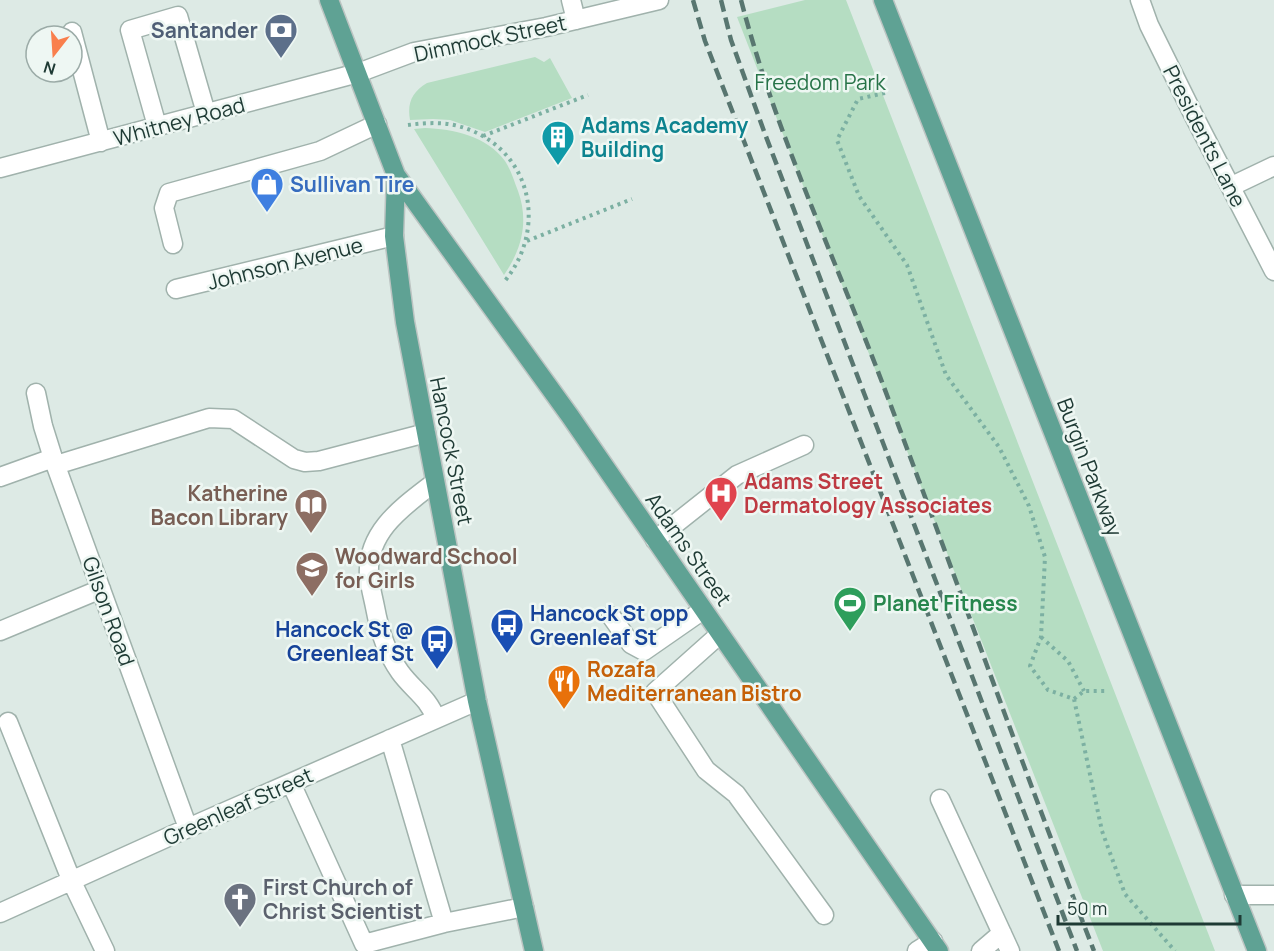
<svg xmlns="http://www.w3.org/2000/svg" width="1274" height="951" viewBox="0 0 1274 951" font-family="Manrope,sans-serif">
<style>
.green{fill:#b5ddc2}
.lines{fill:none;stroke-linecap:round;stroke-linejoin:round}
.minor-casing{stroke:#a0b2ac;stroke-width:21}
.major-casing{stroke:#bcc4c2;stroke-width:21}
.path{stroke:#7cb0a2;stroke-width:4;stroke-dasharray:3 4.5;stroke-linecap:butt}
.minor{stroke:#fff;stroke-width:18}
.major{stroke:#5fa294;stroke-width:18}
.rail{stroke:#587670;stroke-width:4.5;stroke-dasharray:12 6;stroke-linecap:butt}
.labels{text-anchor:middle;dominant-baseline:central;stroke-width:5;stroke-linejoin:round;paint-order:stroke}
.service-label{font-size:21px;font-weight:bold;fill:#4e5e75;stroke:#eef7f3;text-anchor:end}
.street-label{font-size:21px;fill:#1e3a34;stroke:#eef7f3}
.park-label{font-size:21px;fill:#277348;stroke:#eef7f3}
.culture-label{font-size:21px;font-weight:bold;fill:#0d838f;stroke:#eef7f3;text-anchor:start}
.shop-label{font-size:21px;font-weight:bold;fill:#366cbe;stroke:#eef7f3;text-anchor:start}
.health-label{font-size:21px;font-weight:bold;fill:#be3a42;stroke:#eef7f3;text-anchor:start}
.education-label{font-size:21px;font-weight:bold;fill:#785e54;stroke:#eef7f3;text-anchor:end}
.leisure-label{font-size:21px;font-weight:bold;fill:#27864d;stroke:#eef7f3;text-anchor:start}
.transit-label{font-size:21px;font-weight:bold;fill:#164399;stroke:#eef7f3;text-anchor:start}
.food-label{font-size:21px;font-weight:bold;fill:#c56008;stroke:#eef7f3;text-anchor:start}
.worship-label{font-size:21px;font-weight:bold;fill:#5b616d;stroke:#eef7f3;text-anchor:start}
</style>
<rect width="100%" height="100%" fill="#ddeae5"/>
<path class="green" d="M805,0h41l369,951h-112l-366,-934z
M535,57l9,5 6,-4 22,40 -87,34 -35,-12 -17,-1 -23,1c-3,-17 2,-28 17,-37z
M425,128c28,1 62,8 80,33 6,9 9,20 13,30 11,30 4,58 -14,84l-90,-146z"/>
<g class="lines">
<defs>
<path id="minor" d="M571,0l5,20
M1140,0l9,25 45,91 80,155
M72,32l29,110
M157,126l-27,-96 48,-14 28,97
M0,168l358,-95 56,-21 132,-25 113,-27
M1232,186l42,-20
M173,244l-9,-36 5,-15 151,-42 57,-27
M176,289l218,-53
M36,393l7,33 10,32 135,370
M56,465l153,-47 24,1 61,40 11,3 14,-1 107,-28
M0,477l53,-19
M435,482c-31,24 -69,49 -66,94 1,10 4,21 6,31 4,22 12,47 25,65 13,18 28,25 36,47
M655,540l82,-65 67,-30
M611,616l20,28 13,7 59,-41
M0,631l101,-42
M720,634l-65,58 51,78 30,24 88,121
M8,722l64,160 33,69
M390,739l54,184 80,-16
M291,783l73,161 80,-21
M940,799l70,152
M1234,895h40
M0,913l188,-85 289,-127
M917,951l16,-10
M981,951l21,-18"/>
<path id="major" d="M329,0l67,175 -2,61 11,86 72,379 57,250
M883,0l374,951
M396,175l174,241 369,535"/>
</defs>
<use href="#minor" class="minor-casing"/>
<use href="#major" class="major-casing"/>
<path class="path" d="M885,93l-27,6 -21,41 22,56 48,69 39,110 53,72 30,59 16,51 -4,80 -11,29 18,24 26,9
M408,125c15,-2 31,-3 46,0 75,17 97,100 50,157
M483,136l105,-41
M527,241l105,-42
M1041,637l27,24 16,30
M1074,699l28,132 23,63 50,57
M1074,699l10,-8h24"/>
<use href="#minor" class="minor"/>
<use href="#major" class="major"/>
<path class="rail" d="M693,0l12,41 354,910
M721,0l10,40 34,94 312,817
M741,0c34,131 93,256 141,382 72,190 139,381 212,569"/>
</g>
<defs>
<symbol id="bank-pin" viewBox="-11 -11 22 30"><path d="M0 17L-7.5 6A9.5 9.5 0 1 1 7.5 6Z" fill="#5c6f8a" stroke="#eef7f3"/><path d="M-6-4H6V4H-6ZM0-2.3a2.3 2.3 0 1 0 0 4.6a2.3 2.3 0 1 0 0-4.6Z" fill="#fff"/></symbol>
<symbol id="building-pin" viewBox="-11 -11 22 30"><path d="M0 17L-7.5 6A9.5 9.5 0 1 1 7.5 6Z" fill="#0f9aa8" stroke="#eef7f3"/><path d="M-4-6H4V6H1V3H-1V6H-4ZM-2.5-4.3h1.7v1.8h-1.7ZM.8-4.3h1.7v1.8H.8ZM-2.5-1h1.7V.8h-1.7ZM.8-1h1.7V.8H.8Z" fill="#fff"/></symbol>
<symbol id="shop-pin" viewBox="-11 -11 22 30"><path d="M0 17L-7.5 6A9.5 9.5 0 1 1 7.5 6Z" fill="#3f7fe0" stroke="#eef7f3"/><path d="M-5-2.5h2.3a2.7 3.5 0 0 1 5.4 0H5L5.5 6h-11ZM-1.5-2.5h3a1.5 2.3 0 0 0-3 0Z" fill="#fff"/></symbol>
<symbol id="hospital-pin" viewBox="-11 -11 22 30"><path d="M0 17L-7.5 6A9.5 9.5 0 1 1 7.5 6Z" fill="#e0444e" stroke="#eef7f3"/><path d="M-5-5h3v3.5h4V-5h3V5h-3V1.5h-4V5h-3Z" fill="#fff"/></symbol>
<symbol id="library-pin" viewBox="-11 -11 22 30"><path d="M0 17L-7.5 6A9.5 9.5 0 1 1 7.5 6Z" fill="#8d6e63" stroke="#eef7f3"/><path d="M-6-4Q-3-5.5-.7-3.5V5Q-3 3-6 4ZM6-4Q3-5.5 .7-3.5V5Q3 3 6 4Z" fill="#fff"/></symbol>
<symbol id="school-pin" viewBox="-11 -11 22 30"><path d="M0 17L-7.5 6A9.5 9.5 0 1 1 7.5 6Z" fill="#8d6e63" stroke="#eef7f3"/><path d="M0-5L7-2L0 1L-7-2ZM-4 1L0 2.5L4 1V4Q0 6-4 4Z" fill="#fff"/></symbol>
<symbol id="stadium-pin" viewBox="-11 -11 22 30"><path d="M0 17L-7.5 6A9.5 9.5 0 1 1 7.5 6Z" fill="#2e9e5b" stroke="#eef7f3"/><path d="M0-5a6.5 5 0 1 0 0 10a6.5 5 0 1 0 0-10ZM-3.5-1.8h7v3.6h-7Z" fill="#fff"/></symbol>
<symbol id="bus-pin" viewBox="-11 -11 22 30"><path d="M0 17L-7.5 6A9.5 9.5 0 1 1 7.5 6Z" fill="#1a4fb4" stroke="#eef7f3"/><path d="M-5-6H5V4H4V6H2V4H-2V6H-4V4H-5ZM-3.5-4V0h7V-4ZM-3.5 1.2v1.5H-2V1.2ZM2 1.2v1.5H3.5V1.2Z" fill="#fff"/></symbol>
<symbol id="restaurant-pin" viewBox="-11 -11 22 30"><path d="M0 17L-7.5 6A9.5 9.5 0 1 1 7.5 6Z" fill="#e8710a" stroke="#eef7f3"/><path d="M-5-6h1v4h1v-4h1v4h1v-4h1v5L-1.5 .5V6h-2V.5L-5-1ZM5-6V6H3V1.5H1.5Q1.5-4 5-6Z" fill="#fff"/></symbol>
<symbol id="church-pin" viewBox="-11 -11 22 30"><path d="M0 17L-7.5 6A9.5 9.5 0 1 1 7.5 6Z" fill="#6b7280" stroke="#eef7f3"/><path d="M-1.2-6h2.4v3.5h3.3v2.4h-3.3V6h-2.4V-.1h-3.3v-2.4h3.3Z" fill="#fff"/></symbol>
</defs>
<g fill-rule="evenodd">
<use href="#bank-pin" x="262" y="11" width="38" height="52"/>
<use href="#building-pin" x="539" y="118" width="38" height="52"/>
<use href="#shop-pin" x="248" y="165" width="38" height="52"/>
<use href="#hospital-pin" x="702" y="474" width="38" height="52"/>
<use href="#library-pin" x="292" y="486" width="38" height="52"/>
<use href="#school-pin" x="293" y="549" width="38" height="52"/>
<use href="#stadium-pin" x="831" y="584" width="38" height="52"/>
<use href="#bus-pin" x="488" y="606" width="38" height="52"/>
<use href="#bus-pin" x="418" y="622" width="38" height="52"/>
<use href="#restaurant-pin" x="545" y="662" width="38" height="52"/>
<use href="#church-pin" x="221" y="880" width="38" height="52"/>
</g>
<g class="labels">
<g class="service-label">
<text x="258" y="30">Santander</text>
</g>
<g class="street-label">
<text transform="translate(490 38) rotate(-12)">Dimmock Street</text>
<text transform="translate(179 121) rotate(-15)">Whitney Road</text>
<text transform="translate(1205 136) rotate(63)">Presidents Lane</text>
<text transform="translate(285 263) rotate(-14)">Johnson Avenue</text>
<text transform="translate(452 451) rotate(79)">Hancock Street</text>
<text transform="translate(1090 467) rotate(69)">Burgin Parkway</text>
<text transform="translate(689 549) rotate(55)">Adams Street</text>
<text transform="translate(109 611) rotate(70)">Gilson Road</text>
<text transform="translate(238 806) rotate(-24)">Greenleaf Street</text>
</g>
<g class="park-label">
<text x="820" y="82">Freedom Park</text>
</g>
<g class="culture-label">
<text x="581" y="125">Adams Academy<tspan x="581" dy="24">Building</tspan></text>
</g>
<g class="shop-label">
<text x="290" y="184">Sullivan Tire</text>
</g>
<g class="health-label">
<text x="744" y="481">Adams Street<tspan x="744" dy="24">Dermatology Associates</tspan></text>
</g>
<g class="education-label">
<text x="288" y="493">Katherine<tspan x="288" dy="24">Bacon Library</tspan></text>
<text x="335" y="556" text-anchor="start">Woodward School<tspan x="335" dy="24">for Girls</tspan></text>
</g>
<g class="leisure-label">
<text x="873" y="603">Planet Fitness</text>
</g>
<g class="transit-label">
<text x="530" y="613">Hancock St opp<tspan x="530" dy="24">Greenleaf St</tspan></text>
<text x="414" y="629" text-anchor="end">Hancock St @<tspan x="414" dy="24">Greenleaf St</tspan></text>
</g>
<g class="food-label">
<text x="587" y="669">Rozafa<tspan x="587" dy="24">Mediterranean Bistro</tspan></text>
</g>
<g class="worship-label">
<text x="263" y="887">First Church of<tspan x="263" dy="24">Christ Scientist</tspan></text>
</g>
</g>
<g transform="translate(54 54) rotate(197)"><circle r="28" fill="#eef7f3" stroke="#9baba7" stroke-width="1.5"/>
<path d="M0-4.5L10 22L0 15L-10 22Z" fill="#f97f4d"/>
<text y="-9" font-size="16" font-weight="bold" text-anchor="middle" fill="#1e3a34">N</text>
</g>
<path d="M1058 915v9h182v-9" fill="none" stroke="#1e3a34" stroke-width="3"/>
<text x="1067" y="915" font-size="18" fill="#1e3a34" stroke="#eef7f3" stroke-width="4.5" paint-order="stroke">50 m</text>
</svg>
